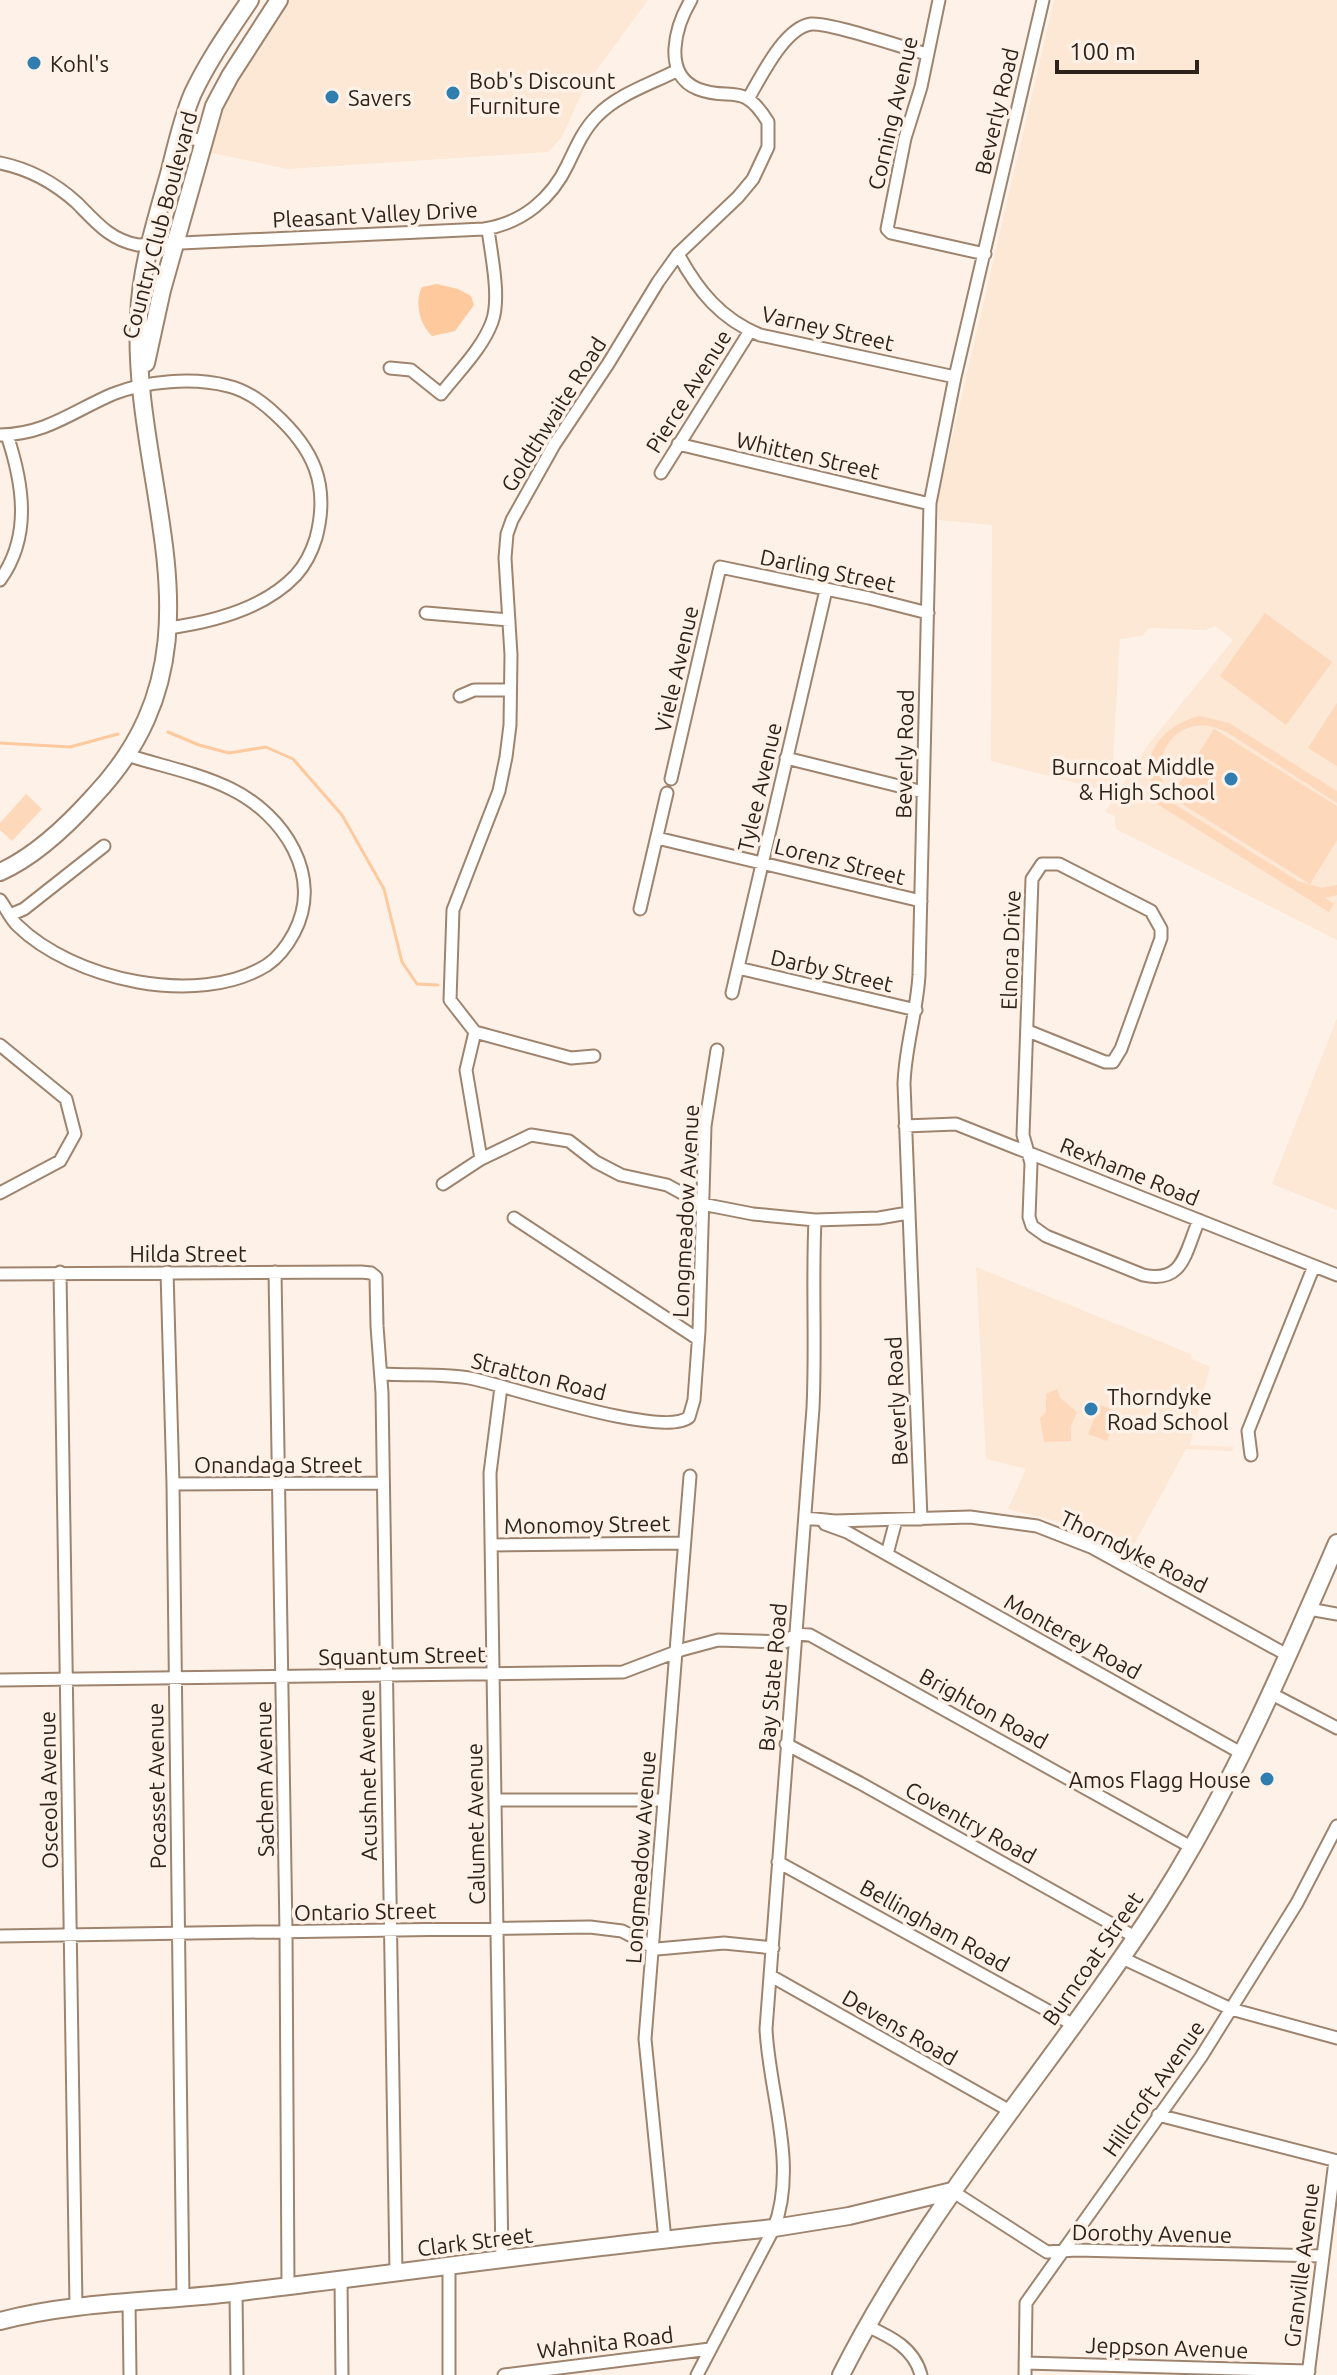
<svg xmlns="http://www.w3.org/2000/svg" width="1337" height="2375" viewBox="0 0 1337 2375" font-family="Ubuntu,sans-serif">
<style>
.built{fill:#fde7d5}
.green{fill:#fdd8ba}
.water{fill:#fec99d}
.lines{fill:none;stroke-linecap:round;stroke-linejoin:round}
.stream{stroke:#fec99d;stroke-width:3}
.street-casing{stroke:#9e846e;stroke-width:15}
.secondary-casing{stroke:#9e846e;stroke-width:20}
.street{stroke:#fff;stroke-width:11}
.secondary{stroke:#fff;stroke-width:16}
.poi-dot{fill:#307daf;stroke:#fef2e8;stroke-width:3}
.labels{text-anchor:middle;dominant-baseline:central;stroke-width:7;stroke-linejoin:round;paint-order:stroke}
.poi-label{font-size:22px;fill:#2e231a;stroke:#fef2e8;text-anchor:start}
.street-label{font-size:22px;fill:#2e231a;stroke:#fef2e8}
</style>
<rect width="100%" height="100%" fill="#fef2e8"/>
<path class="built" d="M289,0h359l-63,86 -23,51 -14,15 -260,17 -80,-17 7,-25 23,-48z
M1054,0h283v940l-221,-111 -1,-13 -10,-4 42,-66 86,-106 -18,-14 -10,4 -56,-2 -7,8 -22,3 -9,153 -120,-31 1,-236 -53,-5 -1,-22z
M1337,1018v192l-65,-26z
M976,1267l215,87 1,5 18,8 -20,78 44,2 -2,4 -46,-2 -57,105 -62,-30 -59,-15 18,-40 -40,-10z"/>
<path class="green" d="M1265,613l67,49 -46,63 -66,-49z
M1337,703v63l-29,-18z
M1199,716l30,7 108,68v12l-109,-70c-49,-28 -89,27 -54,71l124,77 24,7 15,-3v10l-12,3 9,6 -5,8 -178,-112 4,-7c-17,-39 8,-67 44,-77z
M1214,729l123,77v34l-27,44 -139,-87z
M26,794l16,15 -30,32 -12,-11v-7z
M1057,1389l3,9 17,14 -6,14v15l-27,1 -4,-24 6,-6v-18z
M1100,1405l18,7 -11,29 -19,-7z"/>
<path class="water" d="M437,284l21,5 13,7 3,9 -19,26 -23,5c-12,-11 -18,-34 -10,-49z"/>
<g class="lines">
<path class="stream" d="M168,732l31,13 30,8 37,-6 27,12 49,56 42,74 18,73 15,22 21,1
M0,743l70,4 48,-13"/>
<defs>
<path id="street" d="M939,0l-18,87 -16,51 -18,91 4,4 94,21
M748,99c13,-22 36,-71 63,-75 19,-2 93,24 116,30
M180,134l23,8
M0,163c30,6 55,20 77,40 19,19 33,37 61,42l346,-16c39,-6 68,-31 84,-65 8,-17 16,-35 29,-48 21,-22 54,-32 81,-46
M678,254c20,37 43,65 82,81l195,42
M390,368l21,2 30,24c17,-22 41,-45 51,-72 9,-24 -1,-68 -4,-93
M0,435c47,-1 73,-24 113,-41 33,-13 80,-17 115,-8 18,4 33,15 46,27 40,36 56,72 42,125 -4,13 -11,27 -20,37 -32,34 -83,47 -128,53
M678,444l252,60
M661,473l89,-142
M0,580c32,-44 23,-97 7,-145
M426,613l83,7
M460,696l14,-6h36
M786,758l137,34
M671,779l49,-212 149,31 59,15
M657,838l264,63
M0,900c6,8 10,18 17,25 56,55 181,83 250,40 12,-8 20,-19 27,-32 30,-57 -10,-118 -63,-144 -32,-16 -70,-23 -104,-34
M640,909l27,-116
M10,915l14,-6 80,-63
M738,968l178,42
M732,993l94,-403
M1028,1031l77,31h8l8,-13 40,-111v-9l-10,-18 -92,-47h-17l-10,15 -9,256 8,28 -2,54 3,9 14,10 97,39c41,9 42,-23 56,-55
M475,1032l96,26 23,-2
M0,1045l66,54 9,35 -15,27 -60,32
M905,1126l51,-2 381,151
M481,1159l-15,-89 9,-38 -25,-32 3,-90 46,-119 7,-34 4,-32 1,-70 -6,-97 2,-24 5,-14 42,-75 54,-81 50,-82 20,-28 60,-57 15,-18 15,-32v-25c-26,-42 -37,-20 -70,-33 -37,-15 -22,-64 -7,-89
M443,1184l38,-25 50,-24 38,6 27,21 25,13 46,10 35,19 51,10 62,6
M514,1218l184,121
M60,1272l16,1035
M167,1272l6,212 10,814
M275,1272l11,660 2,354
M0,1274l361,-2 10,1 5,4 1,49 5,67 14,880
M382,1374c30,2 63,-1 92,5 37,8 190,60 215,38l5,-17 5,-69 6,-205 12,-76
M501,1387l-11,86 12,787
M1251,1455l-3,-24 66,-165
M173,1484l209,-1
M805,1518l30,3 135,-4 67,9 54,21 198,109
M921,1519l-17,-435c1,-37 13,-72 15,-109l11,-472 25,-126 88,-377
M825,1524l22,8 394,221
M491,1545l193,-2
M887,1554l9,-34
M1309,1609l28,5
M0,1680l623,-8 58,-22 37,-10 67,2 11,-8 14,1 381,212
M1272,1694l65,34
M786,1744l74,39 275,154
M495,1800h169
M778,1862l294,162
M0,1936l590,-9 32,4 35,18 67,-6 49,5
M1120,1957l111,52 106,29
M771,1976l239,135
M1158,2115l179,46
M952,2191l95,61 29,-2 246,6
M665,2240l-20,-201 45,-563
M449,2267v108
M341,2280l1,95
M236,2293l1,82
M129,2303l1,72
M867,2326c24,11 47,22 54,49
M1025,2363l284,8
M504,2375l206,-26
M697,2375l77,-147c24,-63 -5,-135 -8,-199l47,-621c3,-63 -1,-125 2,-188l64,-2 29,-5
M1025,2375l1,-72 175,-246 96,-154 40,-77
M1308,2375l27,-214"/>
<path id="secondary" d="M146,363l16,-73 52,-184 16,-30 49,-76
M0,872c36,-16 68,-47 94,-76 141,-149 36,-309 45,-481 2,-48 17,-95 30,-141 7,-27 13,-56 24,-81 16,-34 37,-63 57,-93
M0,2321c80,-21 166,-19 248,-30 175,-21 350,-46 526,-63l75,-12 103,-25
M841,2375c86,-171 215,-313 318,-473 72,-113 125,-236 178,-359"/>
</defs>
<use href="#street" class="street-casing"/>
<use href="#secondary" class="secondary-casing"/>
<use href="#street" class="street"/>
<use href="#secondary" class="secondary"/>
</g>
<g class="poi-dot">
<circle cx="34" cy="63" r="8"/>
<circle cx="453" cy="93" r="8"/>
<circle cx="332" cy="97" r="8"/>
<circle cx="1231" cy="779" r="8"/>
<circle cx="1091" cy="1409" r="8"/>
<circle cx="1267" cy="1779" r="8"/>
</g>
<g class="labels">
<g class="poi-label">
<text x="50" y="63">Kohl's</text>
<text x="469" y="80">Bob's Discount<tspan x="469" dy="25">Furniture</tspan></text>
<text x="348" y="97">Savers</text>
<text x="1215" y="766" text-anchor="end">Burncoat Middle<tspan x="1215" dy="25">&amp; High School</tspan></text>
<text x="1107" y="1396">Thorndyke<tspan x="1107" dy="25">Road School</tspan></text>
<text x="1251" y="1779" text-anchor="end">Amos Flagg House</text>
</g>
<g class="street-label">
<text transform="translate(996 111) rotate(-77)">Beverly Road</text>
<text transform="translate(892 113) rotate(-77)">Corning Avenue</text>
<text transform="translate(375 214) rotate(-3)">Pleasant Valley Drive</text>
<text transform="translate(159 225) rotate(-75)">Country Club Boulevard</text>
<text transform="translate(828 328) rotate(13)">Varney Street</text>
<text transform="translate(688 391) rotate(-58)">Pierce Avenue</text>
<text transform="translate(553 414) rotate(-58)">Goldthwaite Road</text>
<text transform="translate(808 455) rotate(13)">Whitten Street</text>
<text transform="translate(828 570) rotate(12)">Darling Street</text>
<text transform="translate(676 669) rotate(-77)">Viele Avenue</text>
<text transform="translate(904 754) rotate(-89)">Beverly Road</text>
<text transform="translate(759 787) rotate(-77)">Tylee Avenue</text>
<text transform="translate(840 861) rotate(14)">Lorenz Street</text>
<text transform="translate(1010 950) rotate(-88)">Elnora Drive</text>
<text transform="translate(832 970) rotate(13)">Darby Street</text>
<text transform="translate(1130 1171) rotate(22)">Rexhame Road</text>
<text transform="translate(685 1211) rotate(-87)">Longmeadow Avenue</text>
<text x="188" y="1253">Hilda Street</text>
<text transform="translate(539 1376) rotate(14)">Stratton Road</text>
<text transform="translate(896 1401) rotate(-93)">Beverly Road</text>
<text x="278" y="1464">Onandaga Street</text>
<text transform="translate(587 1524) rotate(-1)">Monomoy Street</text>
<text transform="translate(1134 1551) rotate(26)">Thorndyke Road</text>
<text transform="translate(1073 1636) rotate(29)">Monterey Road</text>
<text transform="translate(402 1655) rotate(-1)">Squantum Street</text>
<text transform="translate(772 1677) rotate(-85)">Bay State Road</text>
<text transform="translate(984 1708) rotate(29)">Brighton Road</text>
<text transform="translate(367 1775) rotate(-91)">Acushnet Avenue</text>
<text transform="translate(264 1779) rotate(-91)">Sachem Avenue</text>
<text transform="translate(156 1786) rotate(-91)">Pocasset Avenue</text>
<text transform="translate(48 1790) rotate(-91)">Osceola Avenue</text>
<text transform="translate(971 1822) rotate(29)">Coventry Road</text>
<text transform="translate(475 1824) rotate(-91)">Calumet Avenue</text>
<text transform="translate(640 1857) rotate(-86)">Longmeadow Avenue</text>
<text transform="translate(365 1911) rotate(-1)">Ontario Street</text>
<text transform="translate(935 1925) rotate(29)">Bellingham Road</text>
<text transform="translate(1092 1958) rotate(-55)">Burncoat Street</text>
<text transform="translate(900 2027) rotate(30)">Devens Road</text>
<text transform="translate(1153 2088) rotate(-55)">Hillcroft Avenue</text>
<text transform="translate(1152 2233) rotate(1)">Dorothy Avenue</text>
<text transform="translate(475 2241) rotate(-7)">Clark Street</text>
<text transform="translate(1301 2265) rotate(-83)">Granville Avenue</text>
<text transform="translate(605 2342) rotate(-7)">Wahnita Road</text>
<text transform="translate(1167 2347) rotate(2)">Jeppson Avenue</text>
</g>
</g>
<path d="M1057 60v12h140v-12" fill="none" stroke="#2e231a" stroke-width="4"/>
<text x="1069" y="60" font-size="24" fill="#2e231a" stroke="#fef2e8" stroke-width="6" paint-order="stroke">100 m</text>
</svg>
